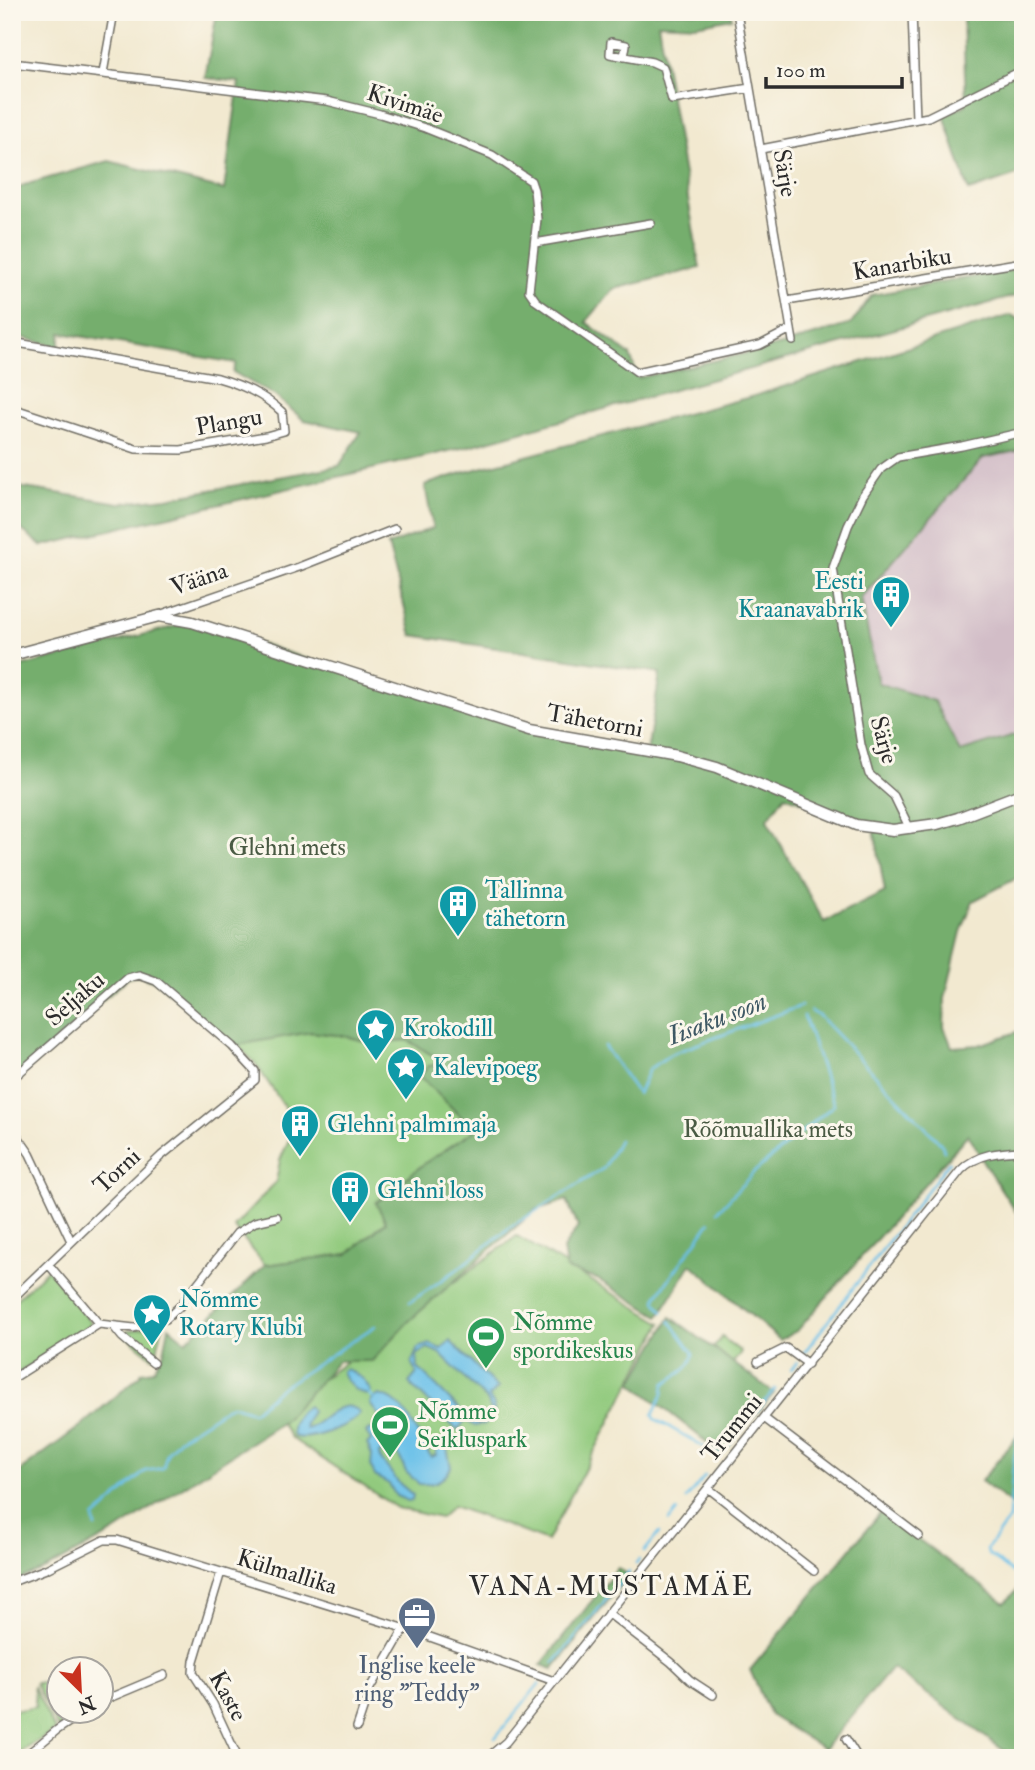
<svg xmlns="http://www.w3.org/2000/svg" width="1035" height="1770" viewBox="0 0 1035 1770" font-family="'IM FELL Double Pica',serif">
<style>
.industrial{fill:#d2bdc7}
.green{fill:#92ca7e;stroke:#5e7a54;stroke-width:2}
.forest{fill:#75ae6d;stroke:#506c4c;stroke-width:2;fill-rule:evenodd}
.water{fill:#6cc1e9;stroke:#4c768a;stroke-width:2;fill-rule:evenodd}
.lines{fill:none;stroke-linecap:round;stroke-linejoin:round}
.stream{stroke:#6cc1e9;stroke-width:2.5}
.street-casing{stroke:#716e65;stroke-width:10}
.secondary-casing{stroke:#716e65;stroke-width:13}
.street{stroke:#fff;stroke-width:7}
.secondary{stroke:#fff;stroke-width:10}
.labels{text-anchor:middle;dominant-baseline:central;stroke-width:6;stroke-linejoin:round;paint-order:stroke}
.street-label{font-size:24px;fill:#2b2b2b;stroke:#fbf7ec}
.culture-label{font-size:24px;fill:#0d838f;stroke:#fbf7ec;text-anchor:start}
.park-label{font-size:24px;fill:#4a5b44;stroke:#fbf7ec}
.leisure-label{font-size:24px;fill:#27864d;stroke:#fbf7ec;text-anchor:start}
.service-label{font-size:24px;fill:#4e5e75;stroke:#fbf7ec}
.water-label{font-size:26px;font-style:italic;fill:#3e5864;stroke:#fbf7ec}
.quarter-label{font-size:28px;letter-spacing:2px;fill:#2b2b2b;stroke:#fbf7ec}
</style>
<rect width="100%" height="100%" fill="#fbf7ec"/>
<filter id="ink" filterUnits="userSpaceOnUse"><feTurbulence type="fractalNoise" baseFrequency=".0143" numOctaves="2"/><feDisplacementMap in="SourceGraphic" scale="14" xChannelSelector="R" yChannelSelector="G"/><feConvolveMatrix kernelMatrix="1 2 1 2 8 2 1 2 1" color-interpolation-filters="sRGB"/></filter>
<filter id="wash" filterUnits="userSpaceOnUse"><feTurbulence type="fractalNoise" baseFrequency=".00686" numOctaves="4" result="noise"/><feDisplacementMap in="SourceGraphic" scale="28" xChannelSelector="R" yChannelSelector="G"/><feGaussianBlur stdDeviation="1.57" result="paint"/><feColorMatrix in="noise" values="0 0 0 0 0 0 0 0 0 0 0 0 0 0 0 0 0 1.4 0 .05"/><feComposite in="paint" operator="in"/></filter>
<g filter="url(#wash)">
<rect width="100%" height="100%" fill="#f2e9d0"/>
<path class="industrial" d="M1023,450v282l-63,20 -26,-51 -56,-18 -17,-85 122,-140z"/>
<path class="green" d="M311,1032l33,4 29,7 34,-3 30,18 -2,7 -6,1 -10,10 57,54 -51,33 -49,39 10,19 -38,33 -83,11 -31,-38 42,-45 4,-22 16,-36 -41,-61 -19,-19z
M517,1236l145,87 -115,218 -94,-35 -13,12 -43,-10 -106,-70 -16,-24z
M48,1269l43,53 -1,3 -78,52v-74z
M159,1325l4,1 -7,29 -4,2 -28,-23 4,-3z
M722,1337l19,15 -8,11 -19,-16z
M59,1682l1,28 24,1 -26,17 -23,-45z
M33,1686l22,44 -40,26h-3v-45l24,-4z"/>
<path class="forest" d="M217,12h514l1,6 -36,7 -38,-2 42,245 -86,21 -28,33 44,33 8,23 144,-33 69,-21 21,-29 151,-27v26l-557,153 -424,99 -30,-24v-36l108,17 47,-5 172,-32 22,-34 -57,-12 -29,-24 -42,-24 3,-9 -175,-30 -2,14 -47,-12v-143l12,-7 85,-24 115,29 15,-108 -34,-4z
M1019,12h4v161l-54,18 -25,-76 22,-10 -3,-87 56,-2z
M1011,315l12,6v129l-40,8 -122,140 17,85 56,18 26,51 63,-20v143l-50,26 -12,31 -16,66 -1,29 8,20 27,-2 44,-15v265l-5,-80 -33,-50 -17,-31 -170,196 -18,10 -89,-76 -32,52 -62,-37 -31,-10 -3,-20 15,-22 -11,-27 -32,10 -127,112 -36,39h-34l-54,60 -171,112 -67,36 -34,13v-105l70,-52 59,-50v-3l13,-2 10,-18 5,-25 17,14 79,-76 83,-11 38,-32 -10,-19 49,-40 50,-33 -56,-54 10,-10 6,-1 2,-7 -30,-18 -34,3 -29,-7 -33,-4 -79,14 -76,-65 -17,-6 -11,3 -116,101v-410l180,-47 337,108 118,22 13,-79 -248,-38 -24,-90 45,-17 -8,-43 40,-13 289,-76zM785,795l89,33 11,64 -61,30 -57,-102z
M671,1317l103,76 -52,61 -90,-71z
M1023,1429v84l-42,-32z
M881,1512l124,91 18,-20v175h-9l-122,-90 -68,81 -54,-34 -20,-45z
M618,1568l11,7 -76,94 -12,-4z"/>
<path class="water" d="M450,1341l48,47 -9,9 5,8v8l-9,11 -10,2 -9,-5 -9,9 -48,-47 8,-10 -5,-11 6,-14 12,-4 11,5zM428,1348l11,5 49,48 3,11 -5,8 -8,3 -8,-3 -52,-52 -1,-13z
M347,1369l16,10 8,12 -5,4 -11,-5 -13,-16v-3z
M379,1395c28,4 38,41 52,62l5,-2 1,-9 2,-2 8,4 4,19c-6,14 -17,18 -32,17l-13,-12 -21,-49 -15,-19 1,-4z
M308,1406l4,5 -7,13 1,5c15,-4 36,-36 54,-16 -8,13 -54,30 -67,23 -4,-12 5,-24 15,-30z
M369,1429l6,2 8,10v9l-4,4 1,4 19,25 14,12 -1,5 -4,1 -12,-5 -7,-12 -14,-8 -4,-9 1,-12 -5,-11 4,-4 -5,-8z"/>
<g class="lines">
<path class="stream" d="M811,1011l8,5 123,129 2,6
M604,1046l34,48 11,-25 22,-15 130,-48
M718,1211l35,-38 81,-68 -30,-89
M410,1302l45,-31 54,-43 95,-60 15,-28
M663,1312l-7,-11 1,-5 53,-74
M670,1321l23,32c-1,16 -17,22 -29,31l-1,10 -10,21 2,4 65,37 -4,4
M803,1354l146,-192
M791,1370l6,-8
M368,1393l5,5
M1023,1398l-10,70 -4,51 -22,30 1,5 28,21 7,22
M720,1456l55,-67
M686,1499l19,-23
M669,1521l8,-10
M96,1527l-2,-9 47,-43 5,-4 17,-3 4,-15 12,-14 52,-34 22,7 25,-22 97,-64
M644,1552l15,-19
M636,1563l3,-3
M554,1663l75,-91
M495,1738l44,-54"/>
</g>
</g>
<g filter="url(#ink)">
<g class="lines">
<defs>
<path id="street" d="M737,12l56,329
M912,12l4,107
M624,57l2,-12 -15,-3 -1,12 42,8 11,5 9,33 78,-12
M12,63l315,38 53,13 45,14 67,27 39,26 3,9 3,29 -8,72 7,10 101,71 123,-27 31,-16
M103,73l11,-61
M761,149l167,-32 95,-47
M535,243l116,-20
M787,301l236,-39
M12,342l206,36c24,7 45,16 64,34l2,19 -18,5 -85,14 -45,-1 -124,-41
M159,615l140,-48 96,-38
M910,829l-16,-33 -25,-22 -8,-29 -28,-177 15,-42 15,-31 18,-26 17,-12 64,-11 61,-14
M12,1079l116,-101 11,-3 17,6 76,65 23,25v9l-94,76 -149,143
M12,1128l18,26 41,87
M49,1265l50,59
M114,1327l8,10 31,26
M758,1362l28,-14 22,16
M12,1379l87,-55 35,4 32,-9 14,-13 57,-73 18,-11 22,-5
M764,1418l155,118
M708,1488l106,83
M221,1572l-27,89 -1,12 20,31 25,54
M12,1582l34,-13 58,-29h13l299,92 138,49
M608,1613l63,49 19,18 23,15
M102,1701l62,-26
M357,1727l13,-39 34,-59
M846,1739l12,19
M23,1758l34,-28 30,-20
M487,1758l19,-16 455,-572c17,-17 39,-18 62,-19"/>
<path id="secondary" d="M12,655l147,-39 33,6 337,108 148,26 40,11 139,58 37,5 44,-6 21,-6 65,-25"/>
</defs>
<use href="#street" class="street-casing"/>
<use href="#secondary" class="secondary-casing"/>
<use href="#street" class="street"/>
<use href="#secondary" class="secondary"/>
</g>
</g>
<defs>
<symbol id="building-pin" viewBox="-11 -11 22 30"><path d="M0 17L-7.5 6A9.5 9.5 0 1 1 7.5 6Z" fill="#0f9aa8" stroke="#fbf7ec"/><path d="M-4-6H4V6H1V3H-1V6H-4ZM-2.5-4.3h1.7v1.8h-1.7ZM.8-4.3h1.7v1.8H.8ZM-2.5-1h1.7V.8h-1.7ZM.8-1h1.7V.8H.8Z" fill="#fff"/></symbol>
<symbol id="sight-pin" viewBox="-11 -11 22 30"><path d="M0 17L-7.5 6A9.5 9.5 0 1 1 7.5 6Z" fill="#0f9aa8" stroke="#fbf7ec"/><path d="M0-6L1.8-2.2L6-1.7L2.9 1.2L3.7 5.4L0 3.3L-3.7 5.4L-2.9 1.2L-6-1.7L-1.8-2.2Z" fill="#fff"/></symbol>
<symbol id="stadium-pin" viewBox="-11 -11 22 30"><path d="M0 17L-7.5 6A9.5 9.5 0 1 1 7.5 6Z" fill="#2e9e5b" stroke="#fbf7ec"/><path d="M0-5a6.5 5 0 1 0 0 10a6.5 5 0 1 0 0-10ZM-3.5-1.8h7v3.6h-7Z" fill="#fff"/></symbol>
<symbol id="office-pin" viewBox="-11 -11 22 30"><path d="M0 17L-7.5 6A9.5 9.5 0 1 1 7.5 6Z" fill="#5c6f8a" stroke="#fbf7ec"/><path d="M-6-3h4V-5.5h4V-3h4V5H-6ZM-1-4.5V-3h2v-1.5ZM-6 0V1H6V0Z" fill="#fff"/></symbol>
</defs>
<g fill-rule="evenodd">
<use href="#building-pin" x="869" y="573" width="44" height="60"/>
<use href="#building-pin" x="436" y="882" width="44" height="60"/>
<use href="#sight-pin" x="354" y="1006" width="44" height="60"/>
<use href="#sight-pin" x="384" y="1045" width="44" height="60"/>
<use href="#building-pin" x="278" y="1102" width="44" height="60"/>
<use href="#building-pin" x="328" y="1168" width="44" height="60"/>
<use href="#sight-pin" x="130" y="1291" width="44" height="60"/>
<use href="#stadium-pin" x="464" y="1314" width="44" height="60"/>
<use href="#stadium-pin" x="368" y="1403" width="44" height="60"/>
<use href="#office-pin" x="395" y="1594" width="44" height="60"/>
</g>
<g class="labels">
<g class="street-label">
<text transform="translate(405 104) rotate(18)">Kivimäe</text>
<text transform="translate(785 173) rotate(80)">Särje</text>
<text transform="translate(902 264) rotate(-10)">Kanarbiku</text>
<text transform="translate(229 422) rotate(-10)">Plangu</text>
<text transform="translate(199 579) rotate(-19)">Vääna</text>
<text transform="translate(595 721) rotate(10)">Tähetorni</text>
<text transform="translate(884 740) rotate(74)">Särje</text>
<text transform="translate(75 999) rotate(-41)">Seljaku</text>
<text transform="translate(117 1171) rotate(-43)">Torni</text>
<text transform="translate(732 1428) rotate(-51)">Trummi</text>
<text transform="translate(287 1572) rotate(17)">Külmallika</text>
<text transform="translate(228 1696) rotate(61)">Kaste</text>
</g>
<g class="culture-label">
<text x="864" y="581" text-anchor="end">Eesti<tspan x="864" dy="28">Kraanavabrik</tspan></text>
<text x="485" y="890">Tallinna<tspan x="485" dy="28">tähetorn</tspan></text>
<text x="403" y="1028">Krokodill</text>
<text x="433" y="1067">Kalevipoeg</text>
<text x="327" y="1124">Glehni palmimaja</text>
<text x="377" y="1190">Glehni loss</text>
<text x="179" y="1299">Nõmme<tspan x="179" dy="28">Rotary Klubi</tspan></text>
</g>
<g class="park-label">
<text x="287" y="847">Glehni mets</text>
<text x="768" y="1129">Rõõmuallika mets</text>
</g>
<g class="leisure-label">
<text x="513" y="1322">Nõmme<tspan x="513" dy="28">spordikeskus</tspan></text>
<text x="417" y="1411">Nõmme<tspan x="417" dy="28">Seikluspark</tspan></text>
</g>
<g class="service-label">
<text x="417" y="1665">Inglise keele<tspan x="417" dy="28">ring "Teddy"</tspan></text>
</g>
<g class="water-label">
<text transform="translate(717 1019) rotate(-21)">Iisaku soon</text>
</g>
<g class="quarter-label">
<text x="611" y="1586">VANA-MUSTAMÄE</text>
</g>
</g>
<rect width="1035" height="1770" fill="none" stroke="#fbf7ec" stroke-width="42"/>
<g transform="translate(80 1690) rotate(156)"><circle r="33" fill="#fbf7ec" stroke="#a8a59f" stroke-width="2"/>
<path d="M0-5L12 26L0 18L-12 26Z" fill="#c8321e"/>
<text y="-10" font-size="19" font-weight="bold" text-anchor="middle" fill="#2b2b2b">N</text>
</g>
<path d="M766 77v10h136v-10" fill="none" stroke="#2b2b2b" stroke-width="3.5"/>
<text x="776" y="77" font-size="21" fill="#2b2b2b" stroke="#fbf7ec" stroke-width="5" paint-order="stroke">100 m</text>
</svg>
